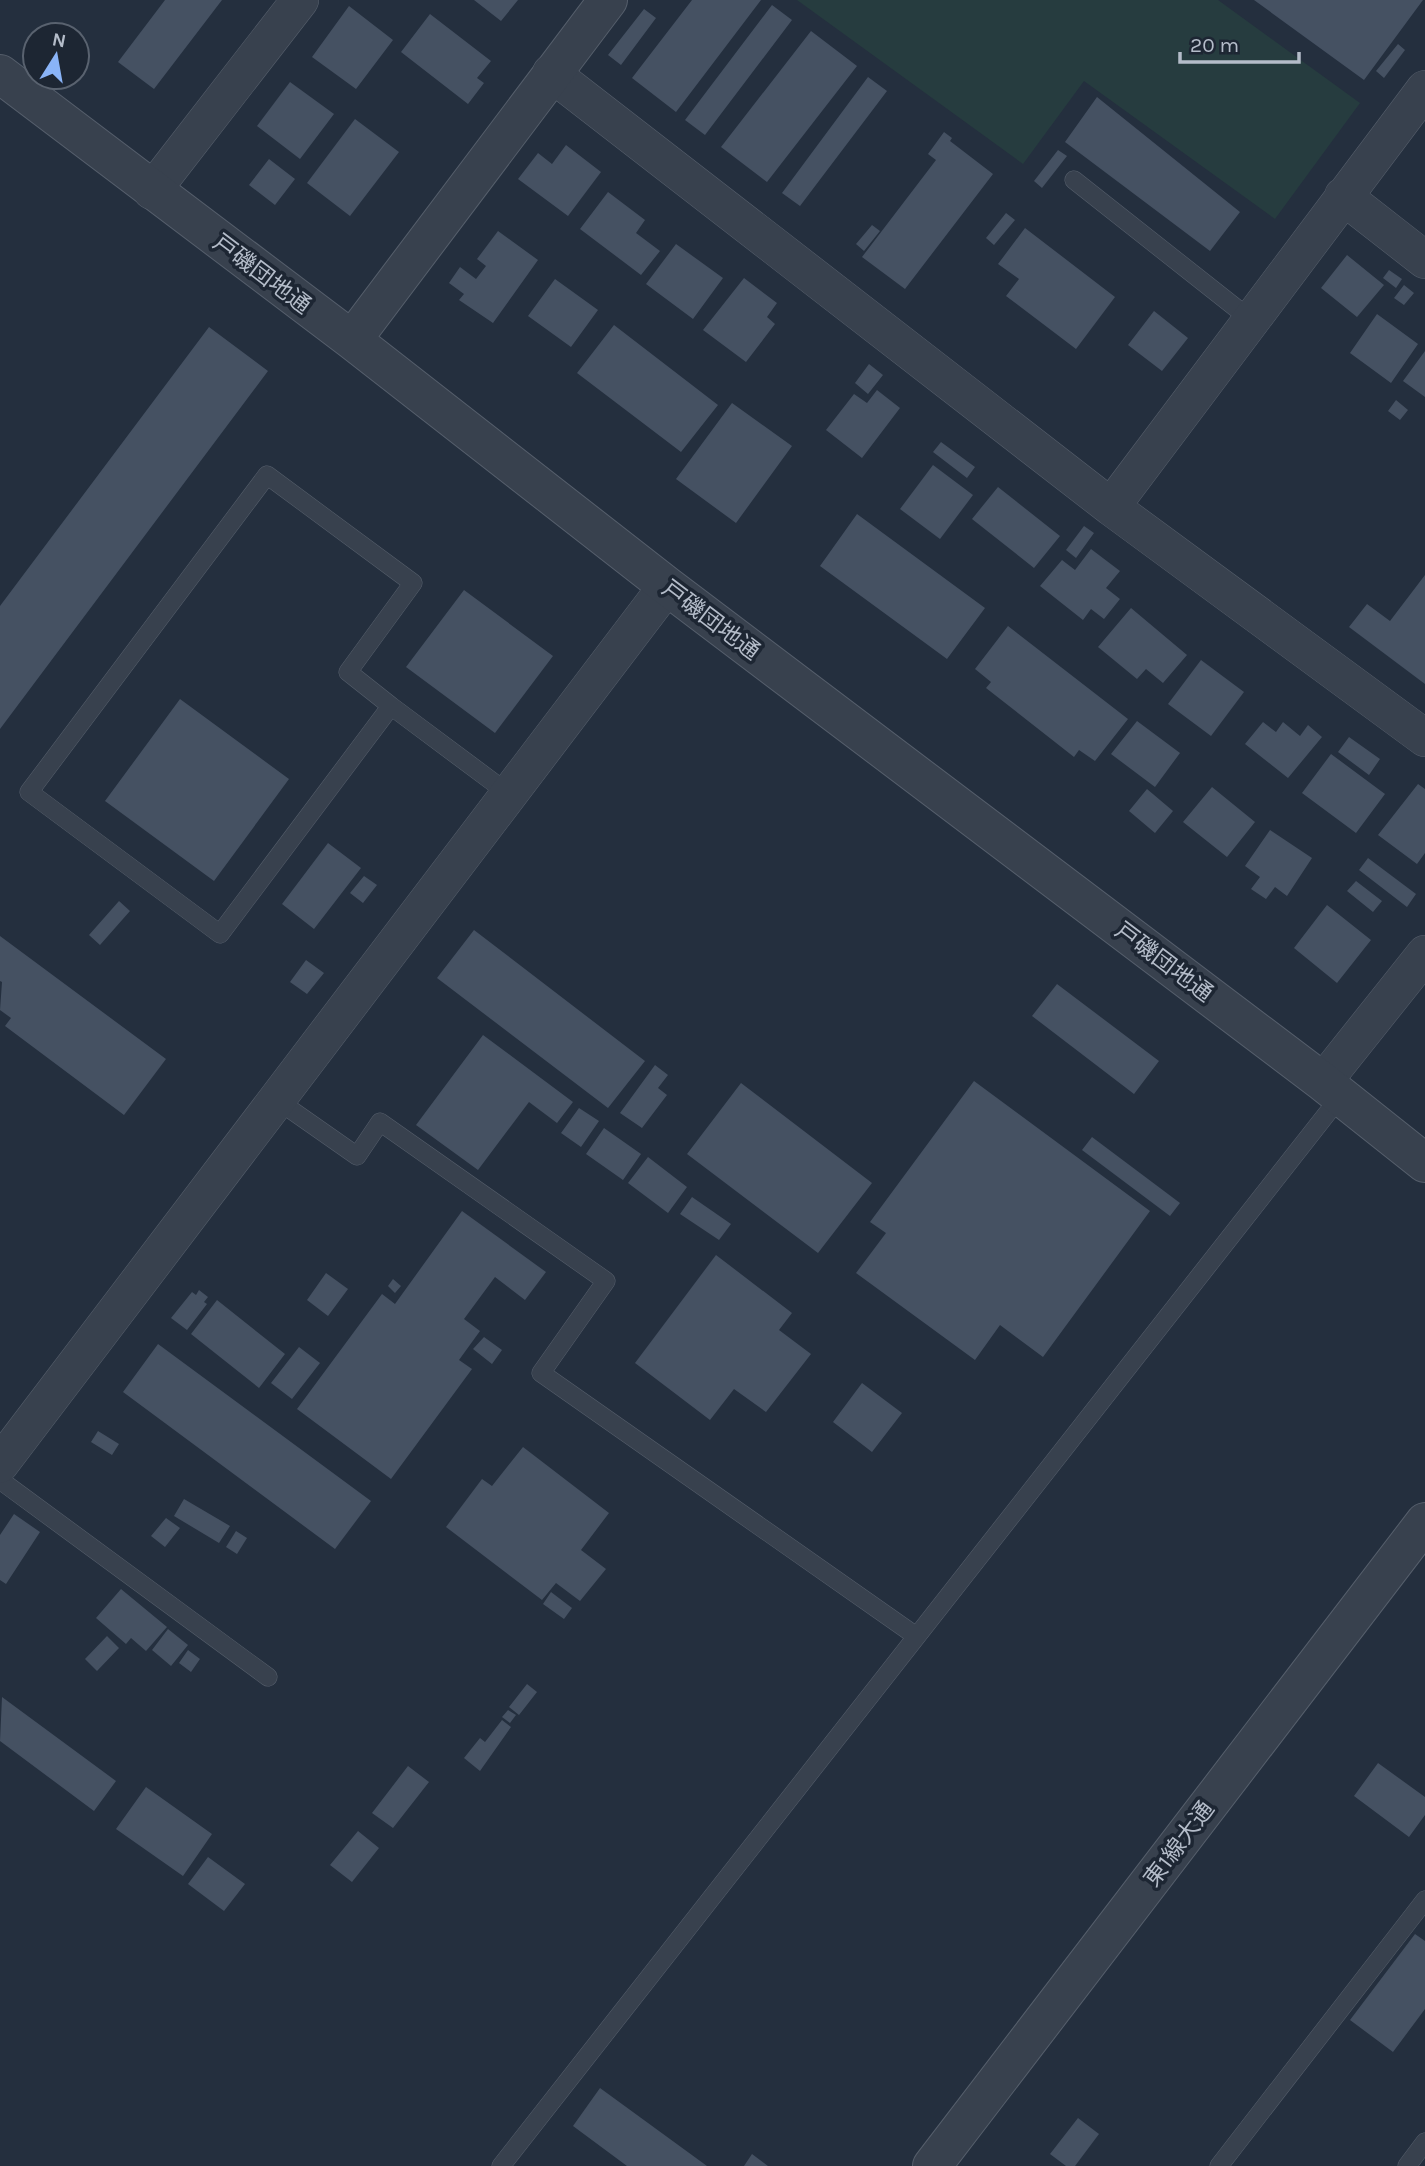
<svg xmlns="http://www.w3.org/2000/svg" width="1425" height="2166" viewBox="0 0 1425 2166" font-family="Karla,'Noto Sans JP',sans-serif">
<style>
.green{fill:#263c3f}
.building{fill:#455162}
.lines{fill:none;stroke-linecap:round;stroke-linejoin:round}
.service-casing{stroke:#565f6c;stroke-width:19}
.minor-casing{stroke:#565f6c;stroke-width:38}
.tertiary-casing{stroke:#565f6c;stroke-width:40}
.service{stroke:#38414e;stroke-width:18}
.minor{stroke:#38414e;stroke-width:37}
.tertiary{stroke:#38414e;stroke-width:38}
.labels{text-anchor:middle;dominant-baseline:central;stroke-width:7;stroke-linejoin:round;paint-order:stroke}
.street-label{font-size:23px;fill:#b4bcc9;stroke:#1d2633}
</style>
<rect width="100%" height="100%" fill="#242f3e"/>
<path class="green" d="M797,0h421l142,103 -85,116 -191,-138 -61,83z"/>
<path class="building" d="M165,0h57l-68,89 -36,-27z
M474,0h44l-17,21z
M692,0h69l-85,112 -44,-34z
M1254,0h169l-59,80z
M772,5l20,15 -87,115 -20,-15z
M349,6l44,34 -37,49 -44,-32z
M644,9l12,9 -35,47 -13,-10z
M430,14l61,47 -14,17 7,5 -16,21 -67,-52z
M811,31l46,35 -90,116 -46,-35z
M1398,44l7,6 -21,28 -8,-7z
M868,77l19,14 -87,115 -18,-13z
M290,82l44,32 -34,45 -43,-33z
M1097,97l143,115 -30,39 -145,-109z
M355,119l44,33 -49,64 -43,-33z
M944,132l8,6 -2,3 43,33 -88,115 -43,-32 74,-97 -8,-6z
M566,145l35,27 -33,44 -50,-37 20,-26 14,11z
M1058,150l9,6 -25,32 -8,-7z
M269,159l26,20 -20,26 -26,-20z
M608,192l37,28 -9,13 24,18 -19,24 -61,-46z
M1006,213l9,7 -21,25 -8,-7z
M872,225l8,6 -16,20 -8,-7z
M1025,228l90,69 -39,52 -70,-53 13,-17 -21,-15z
M498,231l40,29 -45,63 -34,-23 5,-6 -15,-11 11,-16 16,12 10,-13 -9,-7z
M676,244l47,34 -30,41 -47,-35z
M1347,255l37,30 -27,32 -36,-29z
M1389,270l13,9 -6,9 -13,-10z
M744,278l33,25 -10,14 8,7 -29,38 -43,-32z
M555,279l43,31 -27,37 -43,-31z
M1404,285l10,8 -10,12 -10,-7z
M1154,311l34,27 -26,33 -34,-26z
M1377,314l41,30 -27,39 -41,-30z
M614,325l104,80 -37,47 -104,-79z
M209,327l59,44 -268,358v-123z
M1425,351v46l-22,-16z
M869,364l14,11 -15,19 -13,-11z
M877,390l23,18 -38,50 -36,-28 28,-36 13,9z
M1396,400l12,10 -8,10 -12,-9z
M732,403l60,43 -56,77 -60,-44z
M941,442l34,25 -8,11 -34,-26z
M933,465l40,30 -33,44 -40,-30z
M998,487l62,49 -26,32 -62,-49z
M857,514l128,94 -38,51 -127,-93z
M1084,526l10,7 -18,25 -10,-8z
M1091,549l29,22 -14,17 14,11 -16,20 -13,-10 -8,11 -43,-34 22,-26 13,10z
M1425,575v109l-76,-57 18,-23 23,17z
M464,590l89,66 -58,77 -89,-66z
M1131,608l56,47 -24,28 -17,-14 -9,10 -39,-32z
M1008,626l120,93 -33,42 -16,-11 -5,7 -88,-69 5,-6 -16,-13z
M1201,660l43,32 -33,44 -43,-32z
M180,699l109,80 -75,102 -109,-80z
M1137,721l43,32 -25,34 -44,-33z
M1263,722l13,10 7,-10 17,14 8,-11 14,12 -34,41 -43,-34z
M1349,737l31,22 -11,16 -31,-23z
M1331,754l54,40 -29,39 -54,-40z
M1418,784l7,5v64l-8,11 -39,-29z
M1212,787l43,35 -28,35 -44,-35z
M1147,789l26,22 -18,22 -26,-22z
M1270,830l42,28 -25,38 -12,-9 -9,12 -15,-10 9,-12 -15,-11z
M328,843l33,25 -47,61 -32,-25z
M1368,858l48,36 -9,13 -48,-37z
M364,876l13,9 -14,18 -13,-10z
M1356,881l26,20 -9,11 -26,-21z
M119,901l11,10 -30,34 -11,-10z
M1327,905l44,35 -34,43 -43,-35z
M474,930l171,131 -37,47 -171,-130z
M0,936l166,123 -42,56 -119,-89 6,-8 -11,-8 2,-28 -2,-1z
M306,960l18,13 -17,21 -17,-12z
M1057,984l102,77 -25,33 -102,-78z
M483,1035l90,67 -16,21 -28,-21 -51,68 -62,-45z
M655,1065l13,10 -10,13 9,7 -25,33 -22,-15z
M974,1081l176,130 -107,146 -43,-32 -25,35 -119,-87 30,-40 -16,-11z
M741,1083l131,100 -54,70 -131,-99z
M579,1108l20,13 -18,26 -20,-14z
M604,1128l37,26 -18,26 -37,-26z
M1092,1137l88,66 -10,13 -88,-66z
M648,1157l39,30 -19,26 -40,-30z
M692,1197l39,27 -12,16 -39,-26z
M462,1211l84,61 -21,28 -30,-23 -31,42 16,12 -21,29 13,9 -81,110 -94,-70 85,-115 13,10z
M716,1255l76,58 -13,17 32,24 -45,58 -32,-23 -24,31 -75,-57z
M326,1273l22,16 -20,27 -21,-16z
M393,1279l8,7 -6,7 -7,-7z
M199,1290l9,7 -4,5 3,2 -20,26 -16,-12 21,-26 4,3z
M217,1300l68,54 -26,34 -68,-54z
M484,1337l18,13 -10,14 -19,-15z
M158,1344l213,157 -36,48 -212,-157z
M299,1347l21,16 -28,36 -21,-16z
M862,1383l40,30 -30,39 -39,-30z
M98,1431l21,13 -7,11 -21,-13z
M523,1447l86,66 -28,37 25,19 -26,32 -24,-18 -14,17 -96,-73 36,-48 10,7z
M184,1499l46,27 -11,17 -45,-27z
M14,1514l26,18 -34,52 -6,-4v-45z
M166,1518l14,10 -15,19 -14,-11z
M236,1531l11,7 -10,16 -11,-7z
M121,1589l46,38 -21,24 -15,-13 -5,6 -30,-26z
M551,1592l21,16 -8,11 -21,-15z
M168,1629l20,16 -17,21 -19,-16z
M107,1636l12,12 -22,23 -12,-12z
M188,1650l12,9 -9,13 -12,-9z
M527,1684l10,8 -18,23 -10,-8z
M2,1697l114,84 -22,30 -94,-70z
M508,1710l8,5 -6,8 -8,-6z
M502,1720l9,7 -31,44 -16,-13 16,-20 5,4z
M1378,1763l47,34v18l-16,22 -55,-41z
M408,1766l21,16 -36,46 -21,-15z
M146,1787l66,47 -29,42 -67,-47z
M358,1831l21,17 -27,34 -22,-17z
M208,1857l37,27 -21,27 -36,-27z
M1415,1934l10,7v68l-32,43 -43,-32z
M600,2088l107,78h-80l-54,-40z
M1078,2118l21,16 -24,32h-9l-16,-12z
M752,2154l16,12h-24z"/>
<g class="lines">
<defs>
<path id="service" d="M1074,180l176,139
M391,706l-43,-34 65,-89 -146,-108 -238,317 191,142 171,-228 118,88
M277,1100l80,56 23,-34 226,159 -65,92 375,263
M0,1480l268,197
M501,2166l839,-1069
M1219,2166l206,-266
M1407,2166l18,-24"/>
<path id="minor" d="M551,73l560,434 314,231
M152,191l148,-191
M1343,196l82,64
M1111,507l314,-418
M1323,1082l102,-128
M0,1464l667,-878"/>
<path id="tertiary" d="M0,74l352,266 315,246 656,496 102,81
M352,340l256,-340
M932,2166l493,-644"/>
</defs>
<use href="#service" class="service-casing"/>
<use href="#minor" class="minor-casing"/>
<use href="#tertiary" class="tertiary-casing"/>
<use href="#service" class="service"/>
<use href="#minor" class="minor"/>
<use href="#tertiary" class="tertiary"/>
</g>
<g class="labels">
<g class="street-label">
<text transform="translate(262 274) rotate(37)">戸磯団地通</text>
<text transform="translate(711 620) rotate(37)">戸磯団地通</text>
<text transform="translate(1164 962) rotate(37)">戸磯団地通</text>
<text transform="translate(1179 1844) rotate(-53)">東1線大通</text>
</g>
</g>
<g transform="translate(56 56) rotate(11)"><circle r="33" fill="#1d2633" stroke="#59626f" stroke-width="2"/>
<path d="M0-5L12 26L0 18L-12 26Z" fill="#8ab4f8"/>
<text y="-10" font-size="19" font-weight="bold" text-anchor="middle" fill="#b4bcc9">N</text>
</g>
<path d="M1180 52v10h119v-10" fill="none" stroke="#b4bcc9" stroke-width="3.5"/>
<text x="1190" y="52" font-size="21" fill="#b4bcc9" stroke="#1d2633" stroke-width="5" paint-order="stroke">20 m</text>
</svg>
